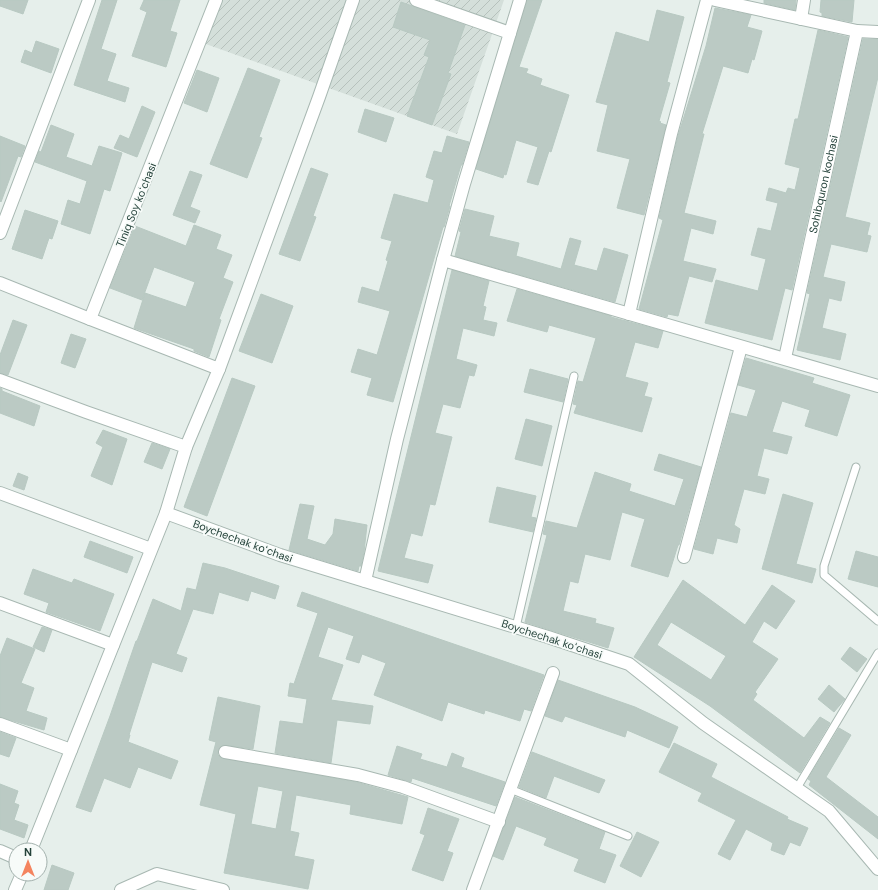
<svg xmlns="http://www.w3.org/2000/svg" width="878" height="890" viewBox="0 0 878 890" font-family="'DM Sans',sans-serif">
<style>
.industrial{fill:url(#industrial-furrows)}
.building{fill:#bbcac4;stroke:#b8c9c2;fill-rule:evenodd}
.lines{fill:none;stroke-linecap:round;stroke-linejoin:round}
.lane-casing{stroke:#a8b8b2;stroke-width:9}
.street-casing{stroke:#a8b8b2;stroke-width:14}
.lane{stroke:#fff;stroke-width:7}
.street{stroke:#fff;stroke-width:12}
.labels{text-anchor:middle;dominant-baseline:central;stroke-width:3.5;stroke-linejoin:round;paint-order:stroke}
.street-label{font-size:11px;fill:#24423a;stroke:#f7fbf9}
</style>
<defs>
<pattern id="industrial-furrows" width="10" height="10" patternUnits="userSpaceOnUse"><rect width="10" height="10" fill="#d4dfda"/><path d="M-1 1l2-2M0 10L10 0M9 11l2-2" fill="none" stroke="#b6c1bc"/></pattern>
</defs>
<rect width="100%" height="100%" fill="#e6efeb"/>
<path class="industrial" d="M220,0h284l-47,134 -254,-91z"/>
<path class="building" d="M0,0h28l-5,14 -23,-8z
M102,0h15l-16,49 15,5 -9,27 22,7 -4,14 -51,-17z
M144,0h36l-10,31 7,2 -11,34 -34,-11 15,-44 -7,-3z
M527,0h15l-23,67 9,2 -2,4 16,6 -2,6 29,10 -18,57 -2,-1 -11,34 -11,-3 11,-35 -22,-7 -10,35 -2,-1 -1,4 -27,-9z
M764,0h32l-1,10 -31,-7z
M821,0h33l-2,22 -30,-6v-3l-2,-1z
M401,2l64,23 -17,48 3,1 -19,51 -25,-9 22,-59 -5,-2 6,-15 -37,-13z
M715,8l36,7 -4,12 15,4 -8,29 -2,-1 -4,14 -25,-7 -21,68h2l-20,79 32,8 -3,13 -22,-6 -8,33 33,8 -4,13 -23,-6 -11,40 -10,-2 -1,3 -28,-8 24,-89 -4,-2 19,-82 28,-90z
M657,10l27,7 -17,65 3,1 -11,38 2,1 -1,1 6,2 -22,90 -27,-7 13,-49 -33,-8 11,-46 -12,-3 20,-70 33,10z
M818,30l30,7 -56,253 -7,-2 -13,52 -67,-17 11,-43 42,11 8,-32 -15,-4 7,-27 13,3 7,-28 -12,-3 3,-12 17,5 2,-5 7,2 5,-22 -15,-4 10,-45h3z
M863,39h15v38l-33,140 25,6 -3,12 4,1 -4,16 -36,-8 -8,33 22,5 -4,19 -12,-3 -7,30 24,6 -6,26 -43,-10 13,-56 -3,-1z
M36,41l23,8 -8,24 -30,-11 4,-12 7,3z
M248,68l32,12 -21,57 3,1 -15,40 -37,-14z
M197,70l22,8 -12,34 -23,-9z
M142,106l13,6 -18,45 -23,-9 6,-13 9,4z
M365,109l29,9 -8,24 -28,-10z
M51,125l23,9 -8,23 26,9 7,-20 23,7 -12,38 -6,-2 -14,45 -29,-10 7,-24 12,4 7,-23 -52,-19 4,-11 2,1z
M0,136l25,10 -4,11 -3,-1 -17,46 -1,-1z
M447,136l22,6 -7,23h-1l-12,41h1l-6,21h-1l-50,175 -26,-7 5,-17 -21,-6 7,-23 19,6 13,-44 -32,-9 4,-15 17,5 9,-31 -2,-1 6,-19 -11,-3 13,-44 34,9 6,-23 -8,-3 8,-26 8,2z
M311,168l17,6 -15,42 3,1 -16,44 -21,-7z
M190,171l12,4 -12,32 10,4 -5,12 -22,-8z
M465,209l29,7 -5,20 30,7 -3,13 45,13 9,-31 11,3 -7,24 23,6 7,-23 24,7 -13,47 -160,-46 6,-24 -2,-1z
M25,210l33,11 -6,18 -3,-1 -7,21 -30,-10z
M194,225l27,10 -5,14 16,6 -9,23 10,4 -14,37 2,1 -12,37 -15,-6v-2l-60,-21 11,-35 41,14 9,-25 -41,-15 -12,33 -32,-12 25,-62 51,20z
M452,270l37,11 -6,25 3,1 -3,13 14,3 -3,13 -31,-8 -7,31 21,6 -3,11 -5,-1 -9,33 -17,-4 -8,29 17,4 -17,68 -5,-1 -8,32 -11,-3 -7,25 29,7 -5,18 -50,-12z
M517,289l94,27v1l52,14 -5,17 -23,-6 -10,35 23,6 -4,13 8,2 -10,34 -68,-19 3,-8 -4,-1 5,-23 5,1 13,-44 -47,-13 -2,7 -40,-11z
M261,294l32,12 -21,57 -33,-12z
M13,320l14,5 -19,50 -8,-2v-18z
M71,334l15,5 -11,29 -14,-5z
M746,358l68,20 -2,5 38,12 -13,41 -32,-10 5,-16 -28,-9 -10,31 20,5 -5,17 -23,-6 -7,28 12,3 -4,15 -21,-5 -10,36 6,4 -3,14 -20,-5 -4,16 -19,-5 37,-136 16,4 9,-27 -18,-5z
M530,369l38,10 -5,23 -39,-10z
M232,378l23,8 -48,130 -23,-9z
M0,388l2,1v2l38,15 -6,20 -34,-13z
M526,419l26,7 -10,40 -27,-7z
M103,430l24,9 -15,46 -21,-9 12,-29 -7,-4z
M152,443l18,6 -8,20 -18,-7z
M659,454l42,13 -22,78h-1l-10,32 -37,-11 14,-47 -23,-7 -12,48 -25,-6 -7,29 -8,-2 -7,30 33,8 -1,4 19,5 -6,20 -83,-26 22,-87 -4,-1 3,-13 31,7 18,-56 36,12 -2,7 46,15 9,-27 -30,-9z
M18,473l10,4 -4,13 -11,-4z
M497,487l39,9 -5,21 5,1 -3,14 -44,-10z
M783,494l30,9 -17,61 20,5 -4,14 -50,-14z
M300,504l14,2 -7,33 18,6 8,-11 2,-15 32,6 -3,27 -3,14h-2l-1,5 -69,-21z
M90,541l43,16 -6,16 -43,-16z
M856,551l22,6v30l-30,-8z
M203,563l22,5 54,18 -4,13 -24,-8 -3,10 -29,-9 -6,22 -20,-5 -17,45 11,4 -5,14 -30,-10 -23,73h1l-2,7 50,19 -7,18 -33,-12 -8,21 -26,-10 -13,34 -15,-5 34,-91 26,-75h1l16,-42 28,12 6,-23 9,2z
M33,569l39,14 2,-4 40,15 -14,37 -54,-19 3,-9 -25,-9z
M683,580l62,45 27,-40 23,16 -19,28 -12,-8 -12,21 26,17 -23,33 2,2 -4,6 51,38 16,-21 10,6 -30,50 -90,-67 -76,-49zM671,622l55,34 -15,24 -54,-35z
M302,592l242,83 -13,36 -7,-2 -4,12 -35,-11 -1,4 -36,-12 -6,19 -68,-26 12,-32 -24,-9 -3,9 -13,-4 8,-23 -26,-9 -10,30 25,8 -12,35 42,6 -3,18 -33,-4 -6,43 -56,-10 5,-32 23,3 4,-25 -19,-3 2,-13 4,1 24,-71 -21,-7z
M42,627l10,3 -8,22 -11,-5z
M7,638l28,11 -14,34 13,5 -8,23 21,7 -3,12 -44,-13v-61z
M850,647l17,12 -10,13 -16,-13z
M558,680l77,27 43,20 -9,21 -42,-18 -2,7 -60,-21 -3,6 -17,-6z
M829,685l16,14 -11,13 -16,-13z
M218,697l42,9 -7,43 -30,-4 -3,2 -2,4v4l3,3 135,24 52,15 -6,27 -52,-10 1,-9 -55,-10 -6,36 9,2 -5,23 20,4 -6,29 -84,-16 12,-59 -36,-9 16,-63 -7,-2zM258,786l25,5 -7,38 -25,-5z
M839,728l12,7 -25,42 52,40v22l-69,-54 2,-4 -3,-2z
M0,732l16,6 -7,19 -9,-3z
M674,743l43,21 -6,13 77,40 -1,2 21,9 -8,18 -10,-4 -6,13 -13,-5 2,-7 -27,-14 -16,31 -12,-6 18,-34 -38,-19 4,-8 -43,-21z
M397,746l25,8 -2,5 27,8 5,-14 12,5 -3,9 44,15 -9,24 -84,-28 -1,4 -23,-7z
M532,752l73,28 -6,13 -45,-17 -8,22 -27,-11z
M0,784l18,7 -4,12 5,2 -5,15 14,5 -4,13 -24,-9z
M515,797l90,35 -6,17 17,6 -11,28 -31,-12 5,-12 -35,-14 3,-7 -31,-12 -13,34 -10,-4z
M428,808l31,11 -12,32 6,2 -10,28 -31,-11 13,-35 -5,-2z
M637,832l22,10 -18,35 -21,-11z
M52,865l22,8 -6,17h-24z"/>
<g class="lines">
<defs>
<path id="lane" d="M856,467l-32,99v9l54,46
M516,627l58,-251
M797,788l81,-135
M510,789l118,47"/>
<g id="street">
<path d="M416,0l94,33 10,-33"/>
<path d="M715,0l142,31"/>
<path d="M801,19l3,-19"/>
<path d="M0,233l89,-233"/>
<path d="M443,260l21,-76 46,-151"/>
<path d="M0,283l90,36 126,-319"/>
<path d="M629,314l42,-180 36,-134"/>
<path d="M90,319l129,50 100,-272 34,-97"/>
<path id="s1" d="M785,358l72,-327 21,1"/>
<path d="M0,380l86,32 100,35 33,-78"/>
<path d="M0,493l151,56"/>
<path d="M166,513l114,42 268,82 81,27 74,59 126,88 49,58"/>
<path d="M684,557l57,-210"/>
<path d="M365,581l32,-142 46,-179 435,126"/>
<path d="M0,603l113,42"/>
<path d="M0,724l71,26"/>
<path d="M225,752l133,23 45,12 96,35"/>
<path d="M31,850l135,-337 20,-66"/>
<path d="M0,851l16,7"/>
<path d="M15,890l7,-16"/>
<path d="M121,890l36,-16 66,16"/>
<path d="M473,890l80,-217"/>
</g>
</defs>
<use href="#lane" class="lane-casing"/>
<use href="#street" class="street-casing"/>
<use href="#lane" class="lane"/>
<use href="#street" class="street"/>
</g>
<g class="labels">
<g class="street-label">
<text stroke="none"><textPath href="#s1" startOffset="178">Sohibquron kochasi</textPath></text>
<text transform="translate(136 205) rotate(-68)">Tiniq Soy koʻchasi</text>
<text transform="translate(243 541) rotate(20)">Boychechak koʻchasi</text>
<text transform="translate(552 639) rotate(18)">Boychechak koʻchasi</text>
</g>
</g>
<g transform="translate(28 862)"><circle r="19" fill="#f7fbf9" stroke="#a3b1ad"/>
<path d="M0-3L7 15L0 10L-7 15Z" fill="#f4845f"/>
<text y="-6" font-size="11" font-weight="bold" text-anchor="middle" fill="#24423a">N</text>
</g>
</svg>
